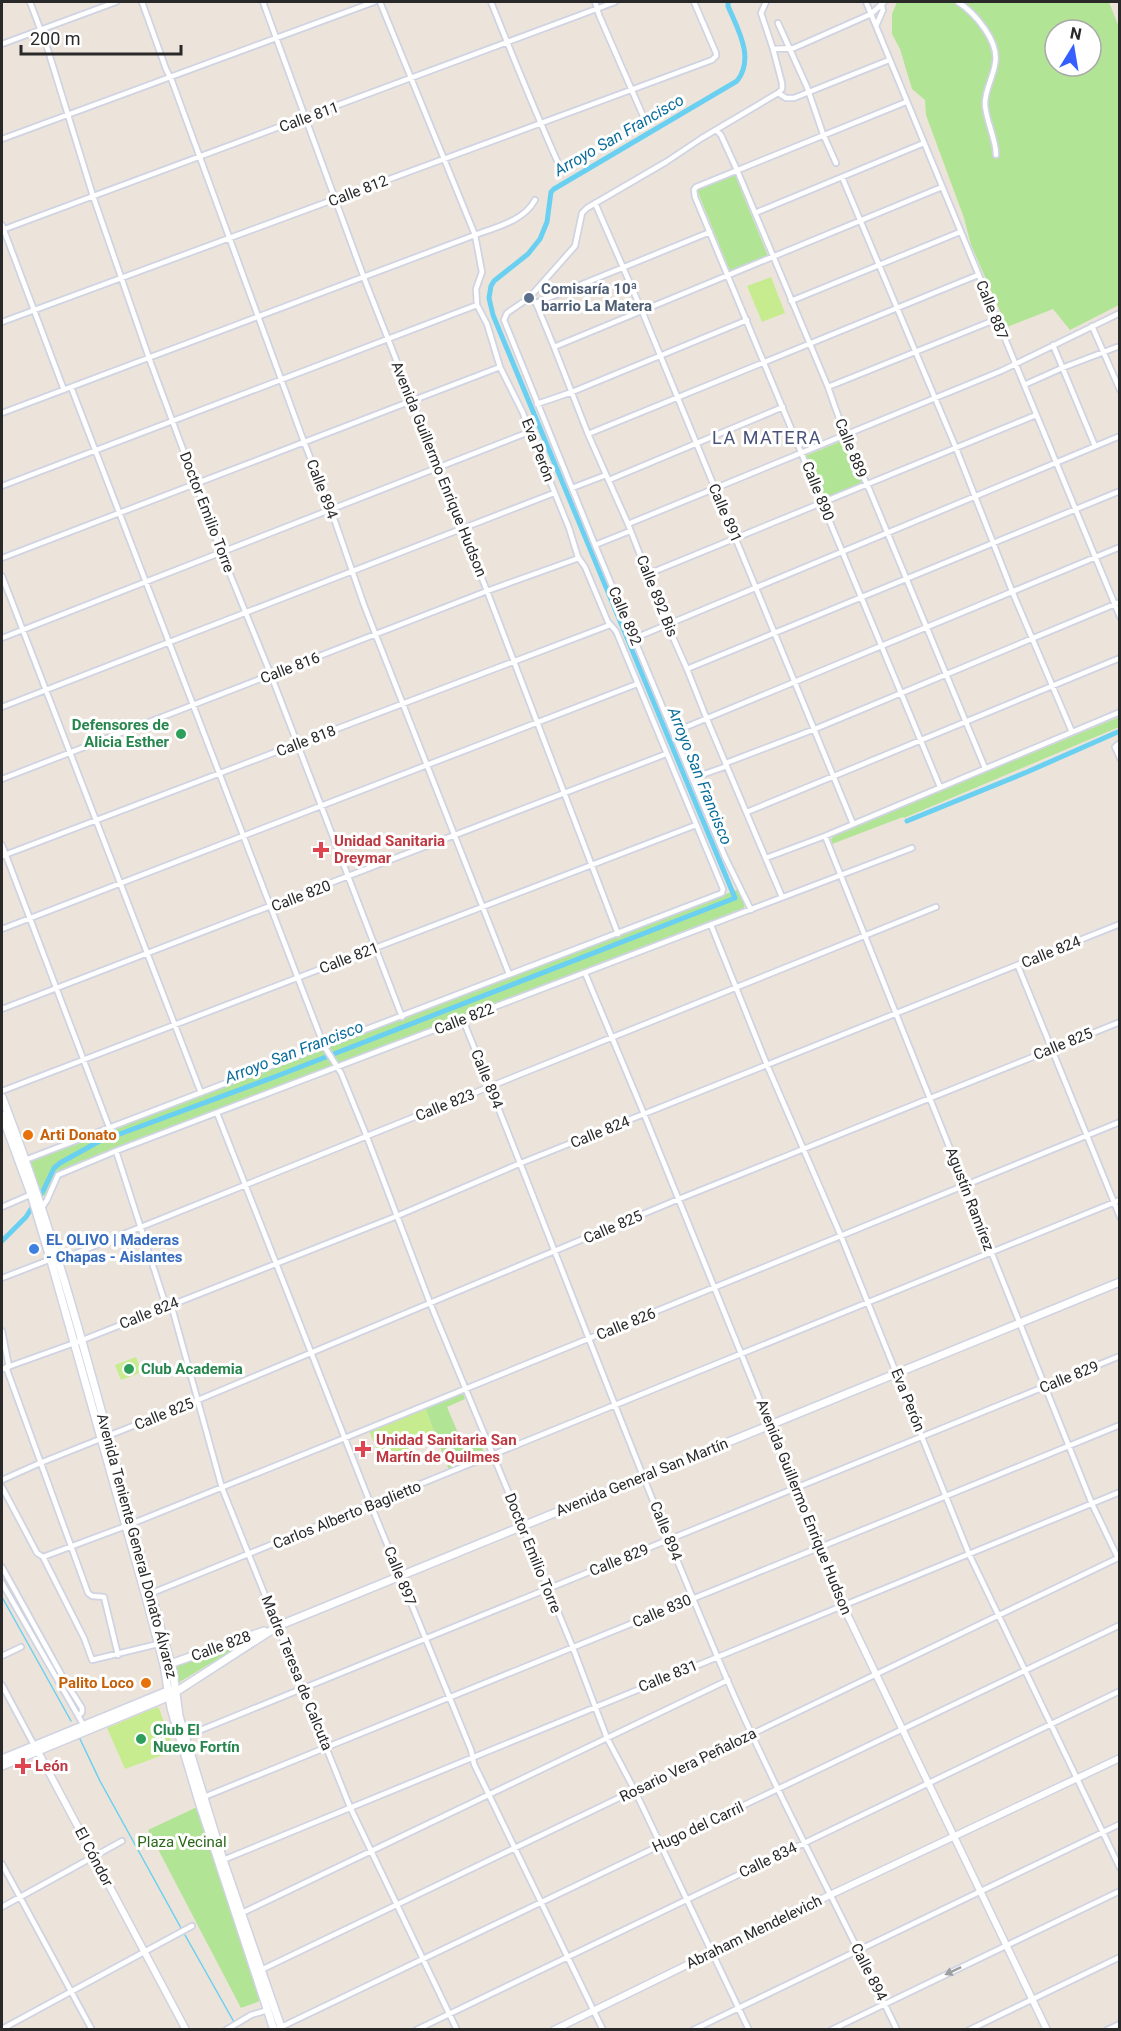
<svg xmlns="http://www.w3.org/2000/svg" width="1121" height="2031" viewBox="0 0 1121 2031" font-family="Roboto,sans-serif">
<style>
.green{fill:#b2e495;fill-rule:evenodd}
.pitch{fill:#c7ec90}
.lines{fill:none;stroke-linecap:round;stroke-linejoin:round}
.stream{stroke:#6ad0f1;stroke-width:1.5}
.canal{stroke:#6ad0f1;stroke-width:5}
.minor-casing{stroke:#cfd3e2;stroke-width:8}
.tertiary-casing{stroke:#cfd3e2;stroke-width:9}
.secondary-casing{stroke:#cfd3e2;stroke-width:10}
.minor{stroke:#fff;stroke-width:4.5}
.tertiary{stroke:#fff;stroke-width:6}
.secondary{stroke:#fff;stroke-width:7}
.oneway{fill:#9f9f9f}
.service-dot{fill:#5c6f8a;stroke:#fff;stroke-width:2}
.leisure-dot{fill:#2e9e5b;stroke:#fff;stroke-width:2}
.health-dot{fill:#e0444e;stroke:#fff;stroke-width:2}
.food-dot{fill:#e8710a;stroke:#fff;stroke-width:2}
.shop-dot{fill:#3f7fe0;stroke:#fff;stroke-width:2}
.labels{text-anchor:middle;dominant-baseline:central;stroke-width:6;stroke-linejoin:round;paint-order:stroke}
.street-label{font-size:15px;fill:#292929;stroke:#fff}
.service-label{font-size:15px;font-weight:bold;fill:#4e5e75;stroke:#fff;text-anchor:start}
.leisure-label{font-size:15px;font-weight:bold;fill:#27864d;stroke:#fff;text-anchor:start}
.health-label{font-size:15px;font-weight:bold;fill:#be3a42;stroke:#fff;text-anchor:start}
.food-label{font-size:15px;font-weight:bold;fill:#c56008;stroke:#fff;text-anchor:start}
.shop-label{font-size:15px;font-weight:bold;fill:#366cbe;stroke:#fff;text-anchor:start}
.park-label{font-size:15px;fill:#2a6718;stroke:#fff}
.water-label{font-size:16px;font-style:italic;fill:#0a6d9c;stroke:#fff}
.quarter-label{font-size:18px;letter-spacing:1.5px;fill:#49537a;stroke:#fff}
</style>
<rect width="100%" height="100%" fill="#ece4da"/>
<path class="green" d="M897,2h212l11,28 -1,275 -49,25 -17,-21 -46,18 -36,-82 -7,-27 -38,-103 -1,-15 -13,-11 -12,-40 -8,-15v-20zM1055,30h36v36h-36z
M735,175l33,81 -38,15 -33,-81z
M844,440l18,43 -39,17 -18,-44z
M1119,717v10l-215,91 -1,-1 -71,27 -1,-5 4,-4z
M739,889l6,16 -2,4 -682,261 -8,8 -7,17 -5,2 -12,-36z
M463,1393l2,6 -18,8 11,26h2l5,13 14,-5 6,14 -36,15 -24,-62z
M244,1640v3l-66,40 -2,-19z
M197,1807l63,194 -19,7 -93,-178z"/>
<path class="pitch" d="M771,277l14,36 -23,9 -15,-36z
M136,1357l6,15 -21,8 -6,-15z
M425,1408l12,31 -55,23 -13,-31z
M157,1707l2,1 15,43 -49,18 -18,-41z"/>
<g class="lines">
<path class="stream" d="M2,1597l69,124
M80,1739l20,42 81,147
M185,1935l49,87"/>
<path class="canal" d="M907,821l120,-49 93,-41
M2,1241l24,-24 18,-28 10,-21 6,-5 38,-21 179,-66 458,-178 -242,-583 -4,-17 2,-12 3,-5 34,-27 12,-15 7,-17 4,-30 3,-3 183,-108c18,-23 1,-51 -9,-75v-4"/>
<defs>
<path id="minor" d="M30,2l17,45 46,149 56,162 72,194 50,123 131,342
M142,2l24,67 6,12 132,361 27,68 33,95 145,369
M263,2l101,276 123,313 131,343
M491,2c22,55 44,109 68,163
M595,2l4,13 45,103
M766,2l-5,11 12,36 9,34v6l-4,4
M866,2l254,615
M958,2c17,11 42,40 37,62 -2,14 -10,25 -10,40 1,18 11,34 11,51
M778,23l29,64 16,47 13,29
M876,26l7,-16 -2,-8
M2,44l114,-42
M773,49l21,-1 77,-34 13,-12
M778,93l8,5h8l95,-38
M906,102l-210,85 -2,3 1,7 245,590
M716,130l5,5 16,35 91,217 20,57 22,47 115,277
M2,139l372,-137
M842,177l114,271 56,143 60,141
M595,203l47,108 211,513
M755,213l169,-70
M2,225l62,165
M2,230l613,-228
M529,298l7,5 18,44 34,87 40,90 39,100 20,45 19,48 76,180
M791,301l169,-69
M536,303l174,-71
M2,322l710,-262 4,-4v-3l-22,-51
M1092,326l28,64
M1053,345l42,101
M554,347l388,-160
M1024,385l38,-17 55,-21
M71,387l253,659 17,27 26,64 63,166 143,345 34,90 28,53 114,239
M828,387l169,-68
M537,404l35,-12 175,-72
M2,413l473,-178c21,-8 49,-14 60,-35
M588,434l390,-159
M609,480l174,-73
M2,486l475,-181
M572,488l34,-13
M628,524l373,-153 119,-58
M595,545l35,-14
M2,558l498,-191
M648,574l388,-159
M2,576l199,517
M2,638l527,-206
M635,638l485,-202
M687,669l433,-178
M2,707l552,-214
M674,732l446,-185
M1120,743l-5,4 5,11
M726,763l89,-34 305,-127
M693,778l34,-12
M2,779l485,-188 92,-33
M747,812l373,-154
M825,836l267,668 26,54
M2,845l107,282
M2,856l608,-231
M766,858l59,-22 295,-124
M751,910l-26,-53 -130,-312 -91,-225 3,-7 22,-15 46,-52 7,-33 5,-5 79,-46 36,-24 76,-45
M711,925l56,140 74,171 128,318 151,314
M2,929l635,-245
M1018,966l102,251
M585,973l59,141 126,311
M2,1009l664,-255
M463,1020c89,219 170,440 263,657 52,120 115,235 171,353
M2,1091l694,-266
M217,1113l154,392 100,245 3,14 129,266
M116,1151l50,155
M25,1160l697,-267 1,-4 -107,-258 -8,-9 -23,-55 -7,-10 -9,-29 -34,-84 -6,-12 -6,-19 -23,-46 -13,-43 -10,-19 -1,-16 6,-17 -7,-37 -95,-233
M2,1207l30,-13
M41,1209l6,-9 11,-25 58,-24 796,-303
M2,1278l44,-17 16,-2 79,-32 795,-320
M171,1304l51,184 128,319 107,223
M2,1331l7,36
M6,1367l82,226 4,3 12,1 14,58
M2,1369l78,-28 317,-125 124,-53 599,-239
M2,1480l38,-17 158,-63 481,-201 441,-177
M2,1487l35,66 6,4 41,81 8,22 66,-16
M43,1557l83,-31 241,-97 753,-307
M2,1567l63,114 17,27v4l-3,4
M2,1583l82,143
M152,1593l968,-393
M2,1656l19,-9
M2,1685l32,60
M186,1736l934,-380
M204,1797c305,-124 611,-247 916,-372
M223,1860l897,-368
M2,1864l90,166
M2,1907l120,-66
M242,1913l486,-233
M261,1970l859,-413
M279,2028l841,-403
M2,2029l190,-103
M226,2030l25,-15 17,-5
M416,2030l704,-339
M693,2030l427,-206
M831,2030l289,-139
M969,2030l151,-73
M1107,2030l13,-6"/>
<path id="tertiary" d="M770,1425l77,189 200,416
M36,1748l150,282
M554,2030l276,-135 290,-137"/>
<path id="secondary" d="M2,1097c72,186 115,383 171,574l6,45 44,144 59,170
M2,1115l29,79 20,67 95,336 18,68 7,43 28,94 75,228
M167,1665l97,-34
M2,1759l168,-69
M2,1766l166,-69 110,-71 842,-344"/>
</defs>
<use href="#minor" class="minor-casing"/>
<use href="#tertiary" class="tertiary-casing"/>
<use href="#secondary" class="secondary-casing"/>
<use href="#minor" class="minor"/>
<use href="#tertiary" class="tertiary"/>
<use href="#secondary" class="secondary"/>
</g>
<defs><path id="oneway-solid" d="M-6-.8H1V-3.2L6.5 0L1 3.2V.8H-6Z" transform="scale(1.5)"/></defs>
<use class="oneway" href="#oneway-solid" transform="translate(953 1971) rotate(155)"/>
<circle class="service-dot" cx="529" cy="298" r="6"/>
<g class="leisure-dot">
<circle cx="181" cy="734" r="6"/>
<circle cx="129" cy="1369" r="6"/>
<circle cx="141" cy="1739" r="6"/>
</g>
<g class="health-dot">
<path d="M318 841h6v6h6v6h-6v6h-6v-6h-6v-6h6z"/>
<path d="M360 1440h6v6h6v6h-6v6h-6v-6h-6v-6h6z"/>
<path d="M20 1757h6v6h6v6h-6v6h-6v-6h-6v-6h6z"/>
</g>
<g class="food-dot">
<circle cx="28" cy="1135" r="6"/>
<circle cx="146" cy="1683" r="6"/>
</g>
<circle class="shop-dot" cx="34" cy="1249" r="6"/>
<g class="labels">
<g class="street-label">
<text transform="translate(309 117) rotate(-20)">Calle 811</text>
<text transform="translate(358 191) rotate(-21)">Calle 812</text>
<text transform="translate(992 310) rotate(68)">Calle 887</text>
<text transform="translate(851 448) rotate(68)">Calle 889</text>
<text transform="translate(538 450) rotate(69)">Eva Perón</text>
<text transform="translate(439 469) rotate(68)">Avenida Guillermo Enrique Hudson</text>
<text transform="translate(322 489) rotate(69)">Calle 894</text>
<text transform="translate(818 491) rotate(68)">Calle 890</text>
<text transform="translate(207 512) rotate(69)">Doctor Emilio Torre</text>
<text transform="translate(725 513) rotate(67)">Calle 891</text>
<text transform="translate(657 596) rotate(68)">Calle 892 Bis</text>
<text transform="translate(625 616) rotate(67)">Calle 892</text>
<text transform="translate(290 668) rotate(-21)">Calle 816</text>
<text transform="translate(306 741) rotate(-21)">Calle 818</text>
<text transform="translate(301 896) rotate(-21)">Calle 820</text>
<text transform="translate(1051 952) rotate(-22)">Calle 824</text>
<text transform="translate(349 958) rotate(-21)">Calle 821</text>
<text transform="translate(464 1019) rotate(-21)">Calle 822</text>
<text transform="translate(1063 1044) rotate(-22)">Calle 825</text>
<text transform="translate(487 1079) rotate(68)">Calle 894</text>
<text transform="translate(445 1105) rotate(-22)">Calle 823</text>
<text transform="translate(600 1132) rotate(-22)">Calle 824</text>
<text transform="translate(970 1199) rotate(69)">Agustín Ramírez</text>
<text transform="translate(613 1227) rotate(-23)">Calle 825</text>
<text transform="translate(149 1313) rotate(-22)">Calle 824</text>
<text transform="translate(626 1324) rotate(-22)">Calle 826</text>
<text transform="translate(1069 1377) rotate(-22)">Calle 829</text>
<text transform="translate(908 1400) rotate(68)">Eva Perón</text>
<text transform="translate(164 1414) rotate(-22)">Calle 825</text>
<text transform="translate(642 1477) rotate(-22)">Avenida General San Martín</text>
<text transform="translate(804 1507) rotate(68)">Avenida Guillermo Enrique Hudson</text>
<text transform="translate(347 1515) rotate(-22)">Carlos Alberto Baglietto</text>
<text transform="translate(666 1531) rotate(68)">Calle 894</text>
<text transform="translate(137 1546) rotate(75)">Avenida Teniente General Donato Álvarez</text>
<text transform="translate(533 1553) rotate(68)">Doctor Emilio Torre</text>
<text transform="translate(619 1560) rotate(-22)">Calle 829</text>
<text transform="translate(400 1576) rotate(68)">Calle 897</text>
<text transform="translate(662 1611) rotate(-23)">Calle 830</text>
<text transform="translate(221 1646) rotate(-20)">Calle 828</text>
<text transform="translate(297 1673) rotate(68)">Madre Teresa de Calcuta</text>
<text transform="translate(668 1676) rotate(-22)">Calle 831</text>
<text transform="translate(688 1765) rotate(-26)">Rosario Vera Peñaloza</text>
<text transform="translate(698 1827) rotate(-25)">Hugo del Carril</text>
<text transform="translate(94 1857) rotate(62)">El Cóndor</text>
<text transform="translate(768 1860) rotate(-26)">Calle 834</text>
<text transform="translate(754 1932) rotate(-26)">Abraham Mendelevich</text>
<text transform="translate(869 1972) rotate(63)">Calle 894</text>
</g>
<g class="service-label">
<text x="541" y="289">Comisaría 10ª<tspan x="541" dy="17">barrio La Matera</tspan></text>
</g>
<g class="leisure-label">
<text x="169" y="725" text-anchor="end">Defensores de<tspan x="169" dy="17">Alicia Esther</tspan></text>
<text x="141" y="1369">Club Academia</text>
<text x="153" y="1730">Club El<tspan x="153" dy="17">Nuevo Fortín</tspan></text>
</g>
<g class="health-label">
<text x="334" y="841">Unidad Sanitaria<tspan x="334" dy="17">Dreymar</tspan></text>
<text x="376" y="1440">Unidad Sanitaria San<tspan x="376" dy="17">Martín de Quilmes</tspan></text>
<text x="35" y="1766">León</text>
</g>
<g class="food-label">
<text x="40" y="1135">Arti Donato</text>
<text x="134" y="1683" text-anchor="end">Palito Loco</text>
</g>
<g class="shop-label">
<text x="46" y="1240">EL OLIVO | Maderas<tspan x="46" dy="17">- Chapas - Aislantes</tspan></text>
</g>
<g class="park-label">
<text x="182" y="1842">Plaza Vecinal</text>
</g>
<g class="water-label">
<text transform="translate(619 135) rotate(-30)">Arroyo San Francisco</text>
<text transform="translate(700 776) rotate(68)">Arroyo San Francisco</text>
<text transform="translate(294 1052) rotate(-21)">Arroyo San Francisco</text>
</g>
<g class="quarter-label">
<text x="767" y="437">LA MATERA</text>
</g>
</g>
<rect width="1121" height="2031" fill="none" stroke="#292929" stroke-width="6"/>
<g transform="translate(1073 48) rotate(11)"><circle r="28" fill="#ffffff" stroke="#a9a9a9" stroke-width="1.5"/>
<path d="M0-4.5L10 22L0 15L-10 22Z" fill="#355ffe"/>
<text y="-9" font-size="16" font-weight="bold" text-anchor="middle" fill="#292929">N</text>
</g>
<path d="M21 45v9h160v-9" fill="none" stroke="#292929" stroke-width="3"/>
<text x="30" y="45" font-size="18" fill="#292929" stroke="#ffffff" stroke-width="4.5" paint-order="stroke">200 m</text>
</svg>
